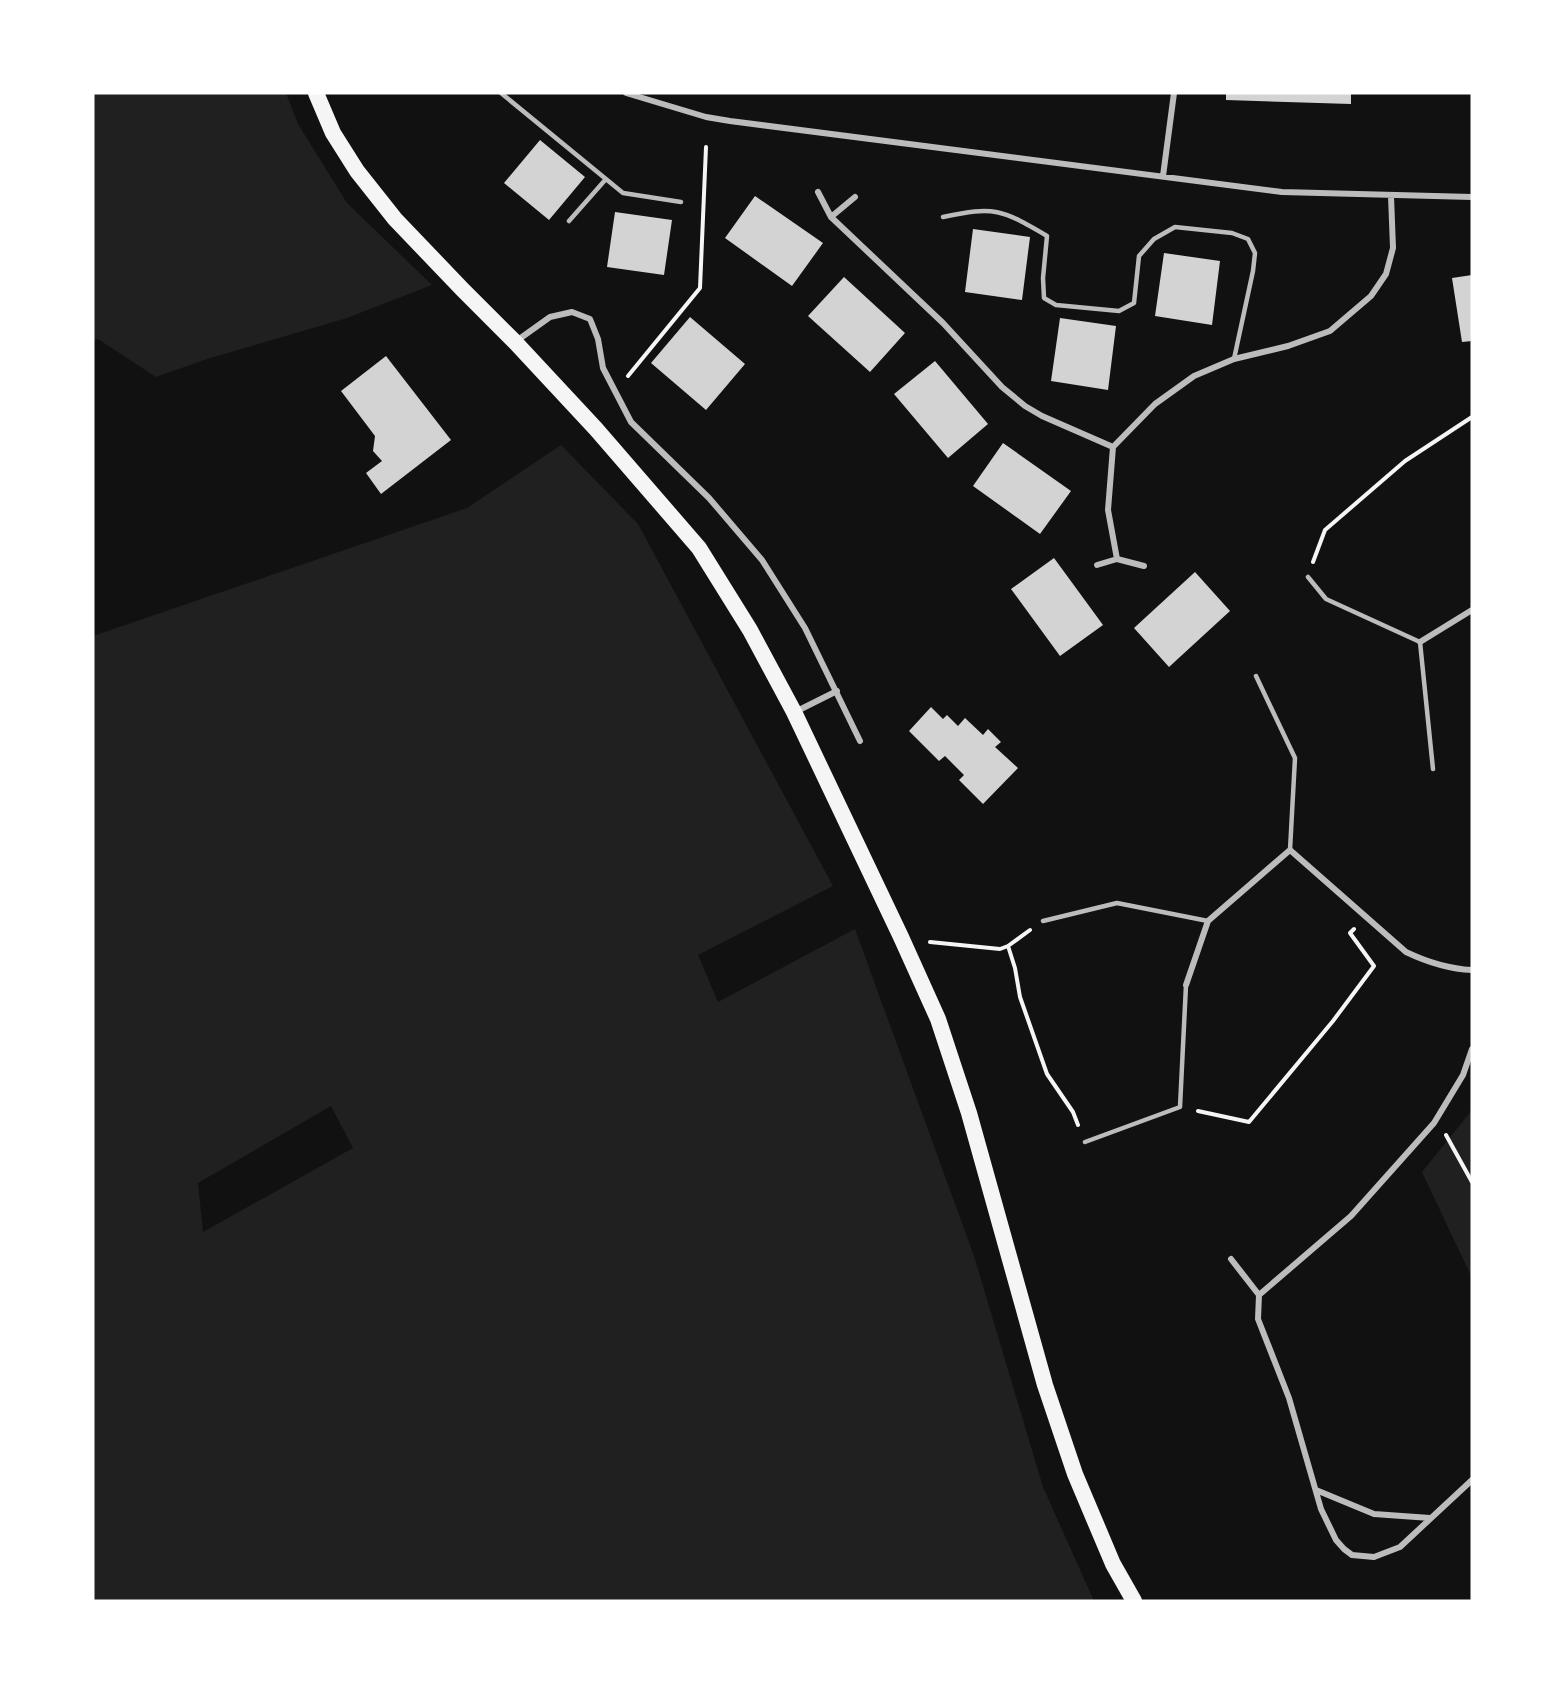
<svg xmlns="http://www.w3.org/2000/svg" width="1565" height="1694" viewBox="0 0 1565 1694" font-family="'Fira Sans Condensed',sans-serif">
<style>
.green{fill:#202020;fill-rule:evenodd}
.building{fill:#d3d3d3}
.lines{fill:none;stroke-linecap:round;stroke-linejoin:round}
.path{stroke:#f5f5f5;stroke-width:4}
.service{stroke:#bcbcbc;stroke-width:4.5}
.minor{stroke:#bcbcbc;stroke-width:6}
.trunk{stroke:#f5f5f5;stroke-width:16}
</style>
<rect width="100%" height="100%" fill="#111"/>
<path class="green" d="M93,93h193l12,31 49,79 85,82 -85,33 -140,41 -51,18 -58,-38 -5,1z
M561,445l77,79 195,362 -135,69 20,47 137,-73 119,327 69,231 51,114h-1001v-965l374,-128zM331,1106l22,42 -150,84 -5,-49z
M1472,1110v168l-50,-106z"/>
<path class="building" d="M1226,93h125v11l-125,-4z
M540,140l45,37 -36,43 -45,-37z
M755,196l68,47 -31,43 -67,-48z
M615,212l57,8 -8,55 -57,-8z
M973,229l57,8 -8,63 -57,-8z
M1164,253l56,8 -8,64 -57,-9z
M1472,275v66l-10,1 -10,-64z
M844,277l61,56 -35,39 -62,-56z
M690,317l55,47 -39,46 -55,-47z
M1060,318l56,8 -8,64 -57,-9z
M386,356l65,84 -70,54 -15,-21 16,-12 -9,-10 2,-15 -34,-45z
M935,361l53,63 -40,34 -54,-64z
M1003,443l68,48 -31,43 -67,-48z
M1054,558l49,67 -43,31 -49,-67z
M1195,572l35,39 -61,56 -35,-39z
M931,707l12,12 4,-4 11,11 7,-8 18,17 5,-6 13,13 -6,5 23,21 -35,36 -24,-24 5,-5 -19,-19 -6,5 -30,-30z"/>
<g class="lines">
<path class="path" d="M628,376l72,-88 6,-141
M1313,562l12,-32 80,-69 67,-44
M930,942l70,7 8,-3 22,-16
M1008,946l7,22 5,29 27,77 26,38 5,13
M1198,1111l51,11 84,-101 41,-55 -24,-33 4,-4
M1446,1135l26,47"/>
<path class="service" d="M501,93l122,100 58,9
M943,217c52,-11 58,-8 104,19l-4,42 1,20 12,7 63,6 15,-8 5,-47 15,-17 21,-12 57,6 16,6 7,14 -2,18 -19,88
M569,221l37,-42
M1308,577l18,22 94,43 13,127
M1256,676l39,82 -5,92
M1043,921l74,-18 91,18
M1085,1142l95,-35 6,-122"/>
<path class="minor" d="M626,93l80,24 24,4 552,71 190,5
M1163,176l11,-83
M818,192l13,25 112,106 59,64 23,19 17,10 71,31
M831,217l24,-20
M515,342l35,-25 22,-5 18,7 8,20 5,29 28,54 78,76 53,62 43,68 55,113
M1097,565l20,-6
M1144,566l-27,-7 -9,-49 5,-63 42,-43 39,-28 40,-17 54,-13 42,-15 41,-35 15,-22 7,-26 -2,-52
M1420,642l52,-32
M795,712l42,-21
M1186,985l22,-64 82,-71 116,102c21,10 43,17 66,18
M1472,1049l-9,26 -29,48 -83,93 -92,79 -1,24 31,79 32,111 15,31 8,9 8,6 22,2 26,-10 72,-67
M1231,1259l28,36
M1316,1490l58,24 56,4"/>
<path class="trunk" d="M316,93l17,40 24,38 38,48 67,70 53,53 81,87 103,119 51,82 44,82 107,225 37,82 31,94 76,272 30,89 38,90 21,37"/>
</g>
<rect width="1565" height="1694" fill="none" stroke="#ffffff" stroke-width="189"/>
</svg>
